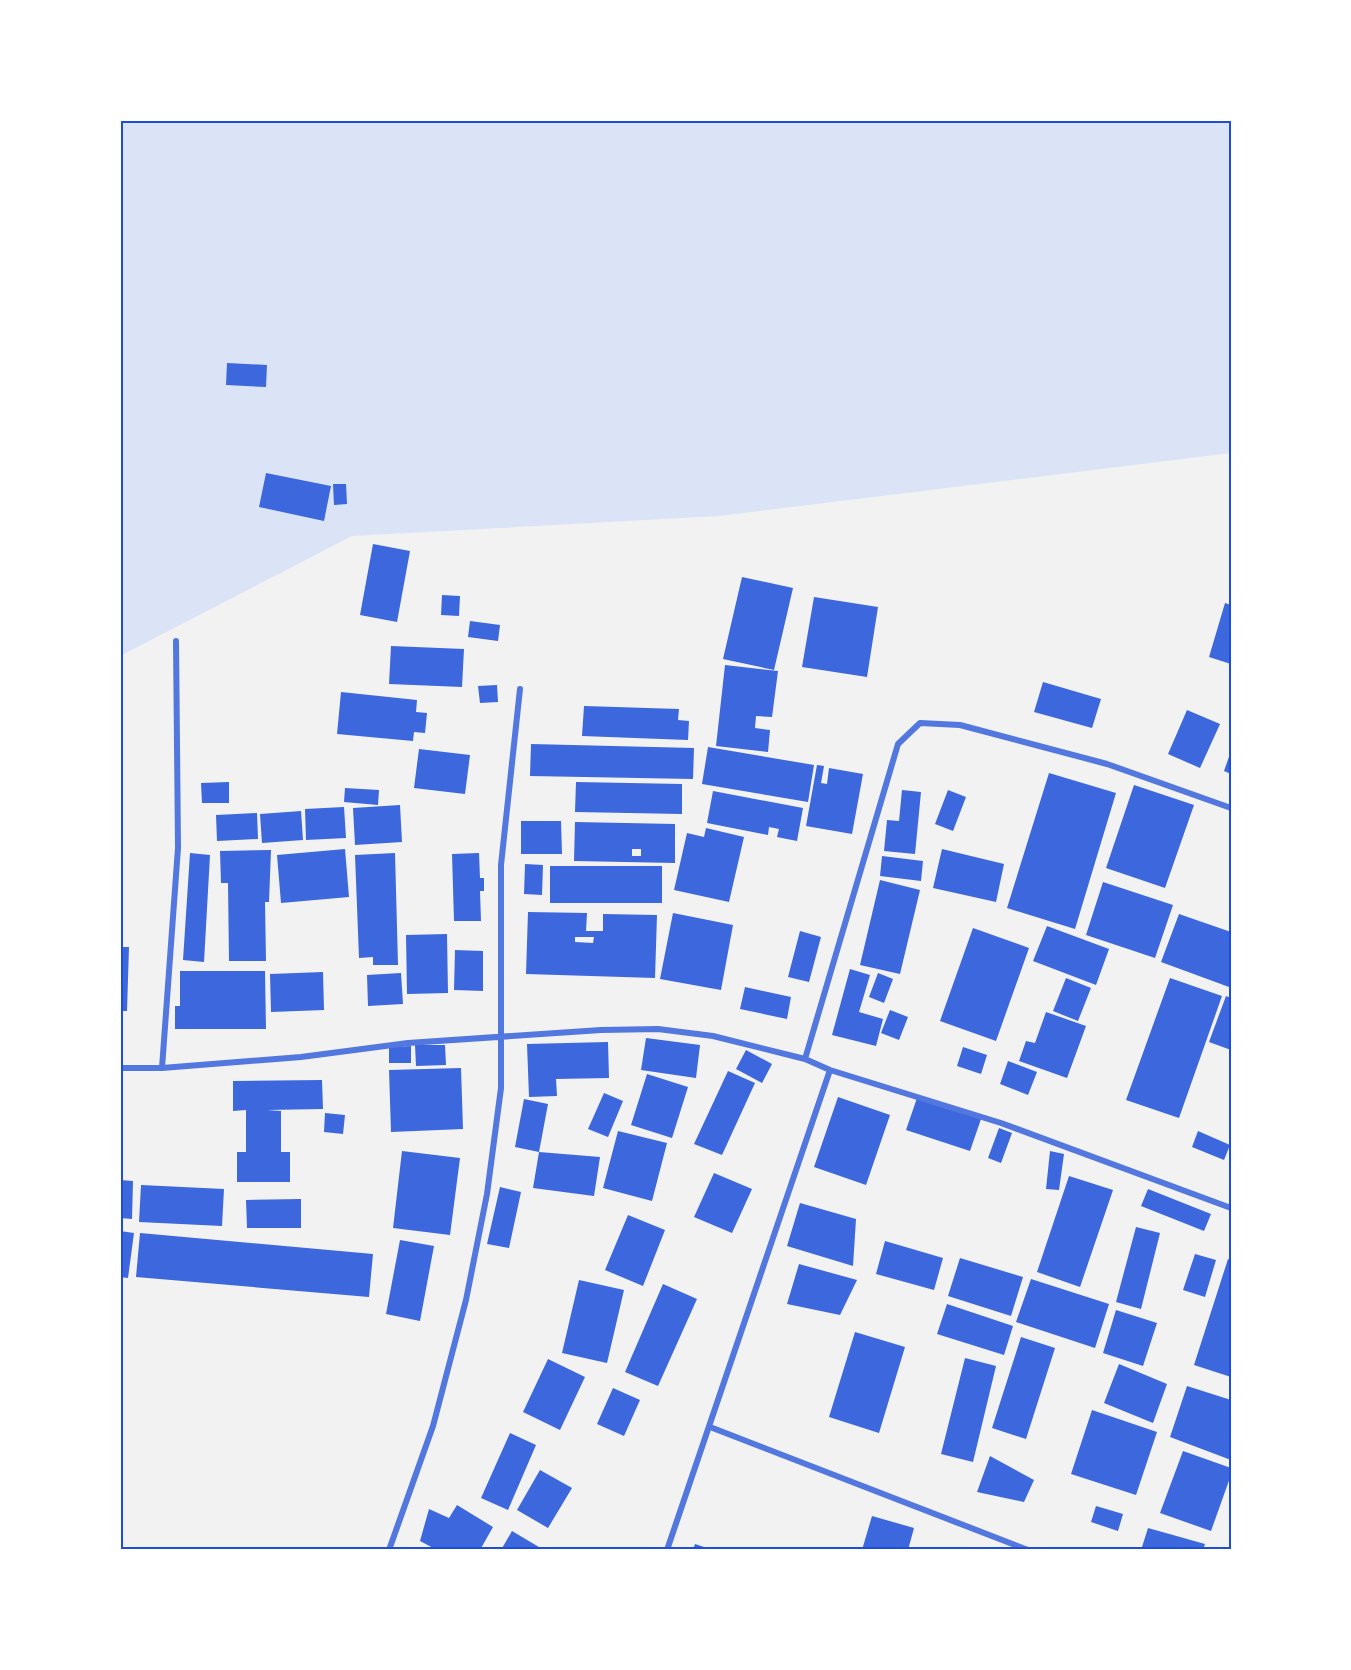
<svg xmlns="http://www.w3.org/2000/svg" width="1351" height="1670" viewBox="0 0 1351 1670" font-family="'PT Sans Narrow',sans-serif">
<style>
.green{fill:#dbe4f7}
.building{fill:#3d67dc;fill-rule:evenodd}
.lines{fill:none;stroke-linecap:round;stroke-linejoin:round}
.minor{stroke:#5277de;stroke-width:6}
.neatline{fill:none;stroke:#1d4ed8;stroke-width:2}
</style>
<rect width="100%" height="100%" fill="#f2f2f2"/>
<path class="green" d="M120,120h1111v333l-512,63 -367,20 -232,120z"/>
<path class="building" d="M227,363l40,2 -1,22 -40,-2z
M266,473l65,13 -7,35 -65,-14z
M333,484h13l1,20 -13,1z
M373,544l37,7 -13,71 -37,-7z
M742,577l51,11 -19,82 -51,-11z
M442,595l18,1 -1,20 -18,-1z
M814,597l64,10 -11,70 -65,-10z
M1225,603l6,2v59l-22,-7z
M470,621l30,4 -2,16 -30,-4z
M391,646l73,3 -2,38 -73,-3z
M725,665l53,6 -6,46 -16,-1 -1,12 15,2 -2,22 -52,-6z
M1043,682l58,17 -9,29 -58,-16z
M497,685l1,17 -18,1 -2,-17z
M341,692l76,8 -1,12 11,1 -2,20 -11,-1 -1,9 -76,-7z
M584,706l95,3 -1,11 11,1 -1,19 -106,-4z
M1187,710l33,14 -20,44 -32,-14z
M531,744l163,4 -1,31 -163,-3z
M708,747l106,18 -6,37 -106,-18z
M419,749l51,6 -5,39 -51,-6z
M1231,751v23l-7,-3z
M817,765l7,1 -3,17 6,1 2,-16 34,6 -11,60 -46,-8z
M1049,773l67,20 -41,136 -68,-21z
M229,782v21h-27l-1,-20z
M576,782l106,2v30l-107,-2z
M1134,785l60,20 -29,83 -59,-20z
M345,788l34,2 -1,15 -34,-3z
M902,790l19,2 -6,62 -31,-3 3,-31 12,1z
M948,790l18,7 -13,34 -18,-7z
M713,791l90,17 -6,33 -20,-4 2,-8 -10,-2 -1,8 -61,-12z
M400,805l2,37 -47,3 -2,-37z
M344,807l2,31 -40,2 -1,-31z
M301,811l2,29 -41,3 -2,-29z
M257,813l1,26 -41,2 -1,-26z
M521,821h40l1,33h-41z
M575,822l100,2v39l-101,-2zM632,849h9v7h-9z
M706,828l38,9 -15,65 -55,-12 13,-57 17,4z
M345,849l4,48 -68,6 -4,-48z
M942,849l62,15 -8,38 -63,-14z
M271,850l-2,52h-4l1,59h-37l-1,-78h-7l-1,-32z
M190,853l20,2 -6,107 -21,-2z
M395,853l3,112h-25v-8l-14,1 -4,-103z
M479,853l1,25h4v13h-4l1,30h-27l-2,-67z
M882,856l41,5 -2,20 -41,-5z
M525,864l18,1 -1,30 -18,-1z
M550,866h112v37h-112z
M880,880l40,10 -20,84 -40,-9z
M1103,882l70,23 -18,53 -69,-23z
M528,912l59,1 -1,18h17v-17l54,1 -2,63 -129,-4zM575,937h19l-1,6 -18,-1z
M673,913l60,12 -12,65 -61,-11z
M1179,914l52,18v50l-2,5 -68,-25z
M1047,926l62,23 -13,36 -63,-24z
M973,928l56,20 -33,93 -56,-20z
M800,931l21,6 -12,45 -21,-5z
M447,934l1,59 -41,1 -1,-59z
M120,947h9l-2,64h-7z
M455,950l28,1v40l-29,-1z
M850,969l20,6 -11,37 24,7 -7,27 -44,-11z
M180,971h85l1,58h-91v-23h5z
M323,972l1,38 -53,2 -1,-38z
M401,973l2,31 -35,2 -1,-31z
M878,973l15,6 -9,24 -15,-6z
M1066,978l25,10 -13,33 -25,-10z
M1170,978l52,18 -43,122 -53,-18z
M745,987l46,10 -4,22 -47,-10z
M1226,996l5,2v52l-22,-8z
M890,1010l18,7 -9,23 -18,-7z
M1046,1012l40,14 -19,52 -48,-17 7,-20 9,2z
M646,1038l54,7 -4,33 -55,-8z
M608,1042l1,36 -53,1 1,17 -28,1 -2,-53z
M415,1045h30l1,20 -30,1z
M411,1046v17h-22v-16z
M963,1047l24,8 -6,19 -24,-8z
M746,1050l26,14 -10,19 -26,-14z
M1008,1061l29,11 -9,23 -28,-11z
M461,1068l2,61 -72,3 -2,-62z
M728,1071l27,12 -33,72 -28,-11z
M647,1074l41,13 -16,51 -41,-13z
M322,1080l1,29 -56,1 14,1v41h9v30h-53v-30h9v-42l-13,1v-30z
M604,1093l19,8 -15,36 -20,-8z
M838,1097l52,18 -24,70 -52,-18z
M917,1098l64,21 -11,32 -64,-21z
M524,1099l24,5 -9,48 -24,-5z
M325,1113l20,2 -2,19 -19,-2z
M999,1128l13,5 -11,30 -13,-5z
M618,1131l49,12 -15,58 -49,-13z
M1198,1131l32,14 -6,15 -32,-13z
M402,1151l58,7 -10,77 -57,-7z
M1050,1151l14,3 -5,36 -13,-1z
M539,1152l61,5 -6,39 -61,-8z
M714,1173l38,16 -20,44 -38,-16z
M1069,1176l44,14 -33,97 -43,-15z
M120,1180l13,1 -1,38 -12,-1z
M141,1185l83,4 -2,37 -83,-4z
M500,1187l21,5 -12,56 -22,-4z
M1148,1189l63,25 -7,17 -63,-25z
M301,1199v29h-54l-1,-28z
M800,1203l56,16 -3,47 -66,-20z
M628,1215l37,15 -22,56 -38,-16z
M1136,1227l24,6 -19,76 -25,-7z
M120,1231l14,2 -6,45 -8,-1z
M140,1233l233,21 -4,43 -233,-20z
M400,1240l34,6 -14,75 -34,-7z
M885,1241l58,17 -9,32 -58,-16z
M1195,1254l21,6 -11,37 -22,-7z
M960,1258l63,19 -12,39 -63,-20z
M1228,1259l3,1v117l-37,-12z
M799,1264l58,16 -17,35 -53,-11z
M1031,1279l78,25 -14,44 -79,-26z
M579,1280l45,10 -17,73 -45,-10z
M663,1284l34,15 -39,87 -33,-14z
M947,1304l66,22 -9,29 -67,-21z
M1116,1310l41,13 -14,43 -40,-13z
M855,1332l50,15 -26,86 -50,-16z
M1021,1337l34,11 -29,91 -34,-11z
M965,1358l31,8 -23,96 -32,-8z
M548,1359l37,18 -25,53 -37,-18z
M1119,1364l48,20 -14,39 -49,-20z
M1187,1386l44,14v60l-61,-23z
M613,1388l27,12 -16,36 -27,-12z
M1092,1410l65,22 -21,63 -65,-21z
M510,1433l26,12 -28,65 -27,-12z
M1183,1451l48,17v7l-20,56 -51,-18z
M990,1456l44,24 -10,22 -47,-10z
M540,1470l32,18 -24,40 -31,-18z
M457,1505l36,22 -13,23h-43l-17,-9 9,-32 20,9z
M1096,1506l27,8 -5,17 -27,-9z
M872,1516l42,12 -6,22h-46z
M1148,1528l57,16 -2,6h-49l-12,-3z
M512,1531l32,19h-43z
M695,1544l18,6h-20z"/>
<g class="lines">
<path class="minor" d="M805,1059l93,-315 22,-21 40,2 147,39 124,44
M120,1068h42l139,-11 107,-14 193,-13 57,-1 55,7 92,23 25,11 171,53 230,85
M162,1068l16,-220 -2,-207
M710,1427l318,123
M389,1550l44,-124 33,-126 21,-106 14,-106v-223l19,-176
M667,1550l163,-480"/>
</g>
<rect width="1351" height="1670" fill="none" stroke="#ffffff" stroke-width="243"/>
<rect x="122" y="122" width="1108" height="1426" class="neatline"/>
</svg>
